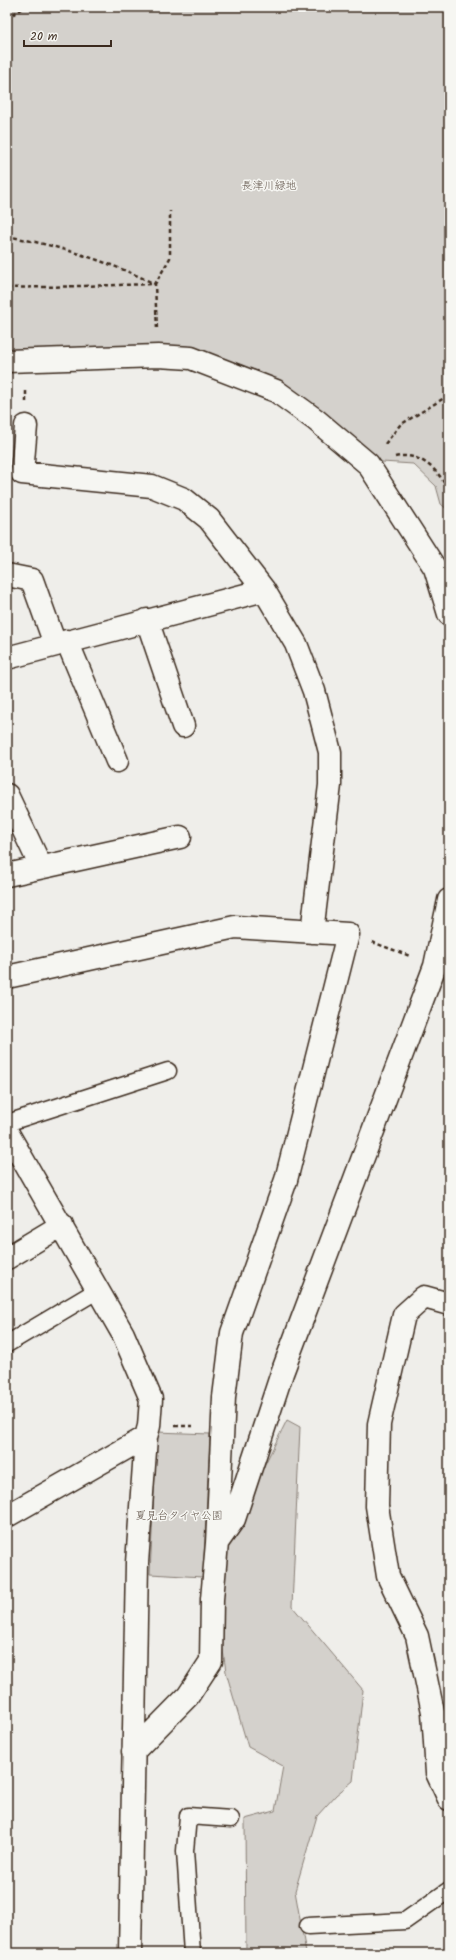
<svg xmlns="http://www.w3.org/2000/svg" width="456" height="1960" viewBox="0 0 456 1960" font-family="Kalam,'Klee One',sans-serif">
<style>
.green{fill:#d4d1cc;stroke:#887e75}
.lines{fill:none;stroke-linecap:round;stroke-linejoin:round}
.service-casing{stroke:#3b2a1e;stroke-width:19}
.minor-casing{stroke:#3b2a1e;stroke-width:25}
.path{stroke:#3b2a1e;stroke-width:2.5;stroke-dasharray:4 3;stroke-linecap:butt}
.service{stroke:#f6f6f2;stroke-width:16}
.minor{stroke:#f6f6f2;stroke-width:22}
.labels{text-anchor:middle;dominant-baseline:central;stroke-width:3;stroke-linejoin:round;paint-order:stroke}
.park-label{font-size:11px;fill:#61544a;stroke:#f6f6f2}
</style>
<rect width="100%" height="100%" fill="#efeeea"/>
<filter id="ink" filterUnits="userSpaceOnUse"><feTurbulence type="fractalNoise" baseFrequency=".025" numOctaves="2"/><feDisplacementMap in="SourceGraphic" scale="8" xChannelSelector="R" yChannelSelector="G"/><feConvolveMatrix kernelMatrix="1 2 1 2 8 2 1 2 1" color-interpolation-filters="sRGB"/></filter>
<g filter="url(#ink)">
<path class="green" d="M7,7h442v504l-8,-7 -5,-18 -23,-22 -31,-2 -59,-48 -136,-66 -180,4z
M287,1420l13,7 -8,179 71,84 -10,91 -17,14 -19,21 -22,75 11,62h-60l-1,-134 30,-8 8,-45 -35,-19 -22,-75 -6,-44 8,-84 36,-78z
M157,1432l53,2 -7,143 -53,-3z"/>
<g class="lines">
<defs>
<path id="service" d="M7,1123l161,-52
M7,1344l91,-54
M308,1926l97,-5 44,-31
M192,1953l-7,-102 3,-35 43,3"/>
<path id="minor" d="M7,361l151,-5 33,2 85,33 40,29 52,44 67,104 14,46
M26,426l-4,47 130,13 32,13 25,20 55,71 32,54 18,47 16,61v33l-18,147
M7,575l25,5 23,64
M147,620l36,106
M67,641l50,120
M7,658l257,-68
M7,795l34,72
M7,875l173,-38
M7,977l228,-50 113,7 -62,246 -54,153 -8,64 -7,146 -5,56 -1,62 -23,35 -55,56
M7,1132l116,202 28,65 -2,27 -3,11 -9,126 -7,390
M7,1258l55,-33
M449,1304l-25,-7 -20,18 -25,109 -2,82 11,70 29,60 16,76 4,61 12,26
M7,1516l139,-79
M217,1543l17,-24 48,-146 153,-407 14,-66"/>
</defs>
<use href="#service" class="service-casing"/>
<use href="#minor" class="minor-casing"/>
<path class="path" d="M7,18l18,-11
M7,236c52,10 101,25 148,48l2,46
M7,288l148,-4 15,-26v-47
M26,402v-15
M385,444l15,-19 49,-30
M395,457c25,-6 45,14 54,35
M372,942l38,14
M175,1426h21"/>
<use href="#service" class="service"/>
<use href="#minor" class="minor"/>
</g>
</g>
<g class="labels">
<g class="park-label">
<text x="269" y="186">長津川緑地</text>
<text x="179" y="1516">夏見台タイヤ公園</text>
</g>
</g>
<rect width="456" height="1960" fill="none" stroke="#f6f6f2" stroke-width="24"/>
<rect x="12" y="12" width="432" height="1936" fill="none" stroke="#3b2a1e" stroke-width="1.5" filter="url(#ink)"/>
<path d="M24 40v6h87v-6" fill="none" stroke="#3b2a1e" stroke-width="2"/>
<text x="30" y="40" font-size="12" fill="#3b2a1e" stroke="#f6f6f2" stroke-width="3" paint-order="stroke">20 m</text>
</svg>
